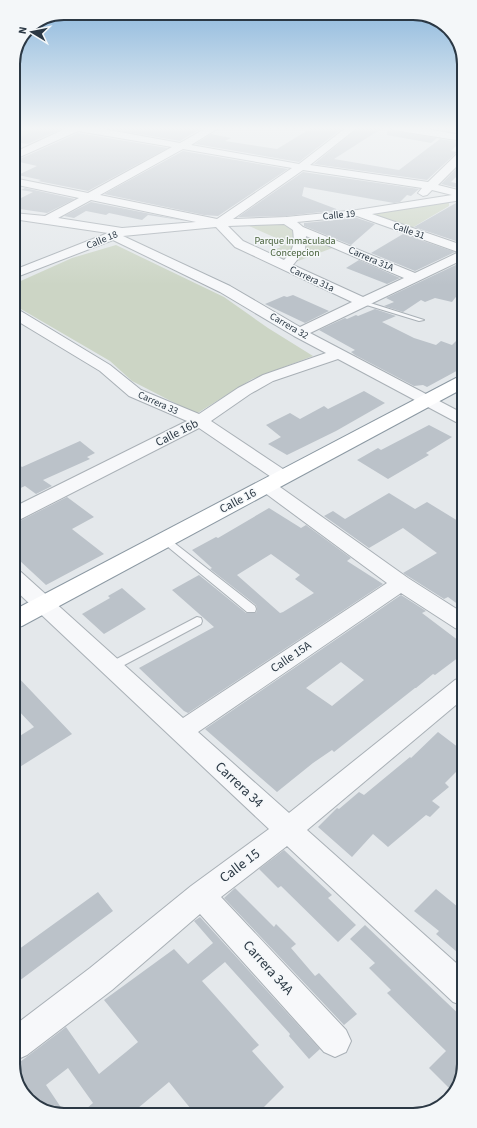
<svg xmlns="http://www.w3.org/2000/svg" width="477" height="1128" viewBox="0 0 477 1128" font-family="'Source Sans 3',sans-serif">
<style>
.green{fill:#ccd5c5}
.building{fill:#bbc2c9;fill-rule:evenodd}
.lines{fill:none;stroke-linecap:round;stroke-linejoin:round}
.lane-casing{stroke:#a9b0b6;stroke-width:2}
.street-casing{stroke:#a9b0b6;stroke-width:2}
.highway-casing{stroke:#8b98a2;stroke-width:2}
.lane{fill:#f7f8fa;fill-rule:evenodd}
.street{fill:#f7f8fa;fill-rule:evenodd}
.highway{fill:#fff;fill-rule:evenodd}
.labels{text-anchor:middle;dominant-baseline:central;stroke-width:3;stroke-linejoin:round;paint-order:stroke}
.far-street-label{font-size:10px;fill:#2b3844;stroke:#f4f7f9}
.far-park-label{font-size:10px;fill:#466039;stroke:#f4f7f9}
.street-label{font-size:12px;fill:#2b3844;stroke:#f4f7f9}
.near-street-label{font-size:14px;fill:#2b3844;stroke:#f4f7f9}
.rim{fill:none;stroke:#2b3844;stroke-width:2}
</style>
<rect width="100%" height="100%" fill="#e4e8eb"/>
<path class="green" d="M13,127h34l-29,11h-5z
M449,202v4l-39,23 -44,-15z
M286,223l6,7 43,17 -45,17 -16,-7 -5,-5 12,-5 -14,-6 9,-3 -27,-12z
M116,245l108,52 44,31 45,28 -61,23 -56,35 -64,-33 -22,-20 -96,-56v-21l58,-26z"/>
<path class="building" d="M43,127l20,1 -35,16 -14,-2 4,-2 -2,-1z
M203,127l-23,14 -76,-13 1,-1z
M313,127h31l-45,35 -104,-18 16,-10 20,4 -6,3 52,8z
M359,127h25l-50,32 65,11 41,-31 20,3 -9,9 6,1 -30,28 -113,-16z
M388,127l6,4 43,7 -6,5 -44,-8z
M78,133l90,15 -80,43 -50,-10 3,-1 -23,-5 19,-9 -22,-5z
M183,151l105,18 -70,47 -14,-1 -100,-21z
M462,163v8l-11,11 9,2 2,5 -21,-5z
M303,172l116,17 -8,7 -4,-1 -7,7 -6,1 -90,-16 -2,9 37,14 -53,6 -48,1z
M25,188l50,11 -28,14 -34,-5v-6l20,-10 -12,-2z
M91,202l95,19 -38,-6 -6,5 -33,-7 -3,2 -20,-4 -12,7 -10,-2z
M462,202v41l-48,-16 42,-24h-2z
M357,218l18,6 -24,21 -47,-19v-3z
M403,234l52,18 -40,19 -44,-18z
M359,260l41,18 -13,6 -41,-16z
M462,262v27l-10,13 -17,-4 -10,4 -4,-2 -18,12 -19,-6 10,-4 -8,-4z
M293,295l36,16 -24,12 -40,-19 19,-8 3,1z
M375,309l21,7 -14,6 32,16 22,7 5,-4 11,4 10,-10v33l-35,19 -4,-2 -9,1 -59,-31 -4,-3 4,-2 -36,-20 26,-12 2,1 9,-4 2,1z
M364,391l21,12 -49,28 -49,24 -19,-11 13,-7 -15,-12 24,-12 10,6 24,-13 4,3z
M429,425l23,12 -26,16 3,2 -41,24 -31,-19 21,-12 3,2z
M80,441l15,12 -8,4 3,2 -47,21 9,6 -16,8 -11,-8 -11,5v-30l8,6z
M389,493l26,16 12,-7 36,22v84l-15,-11 -4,2 -41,-26 34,-20 -34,-25 -34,20 -45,-32 9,-5 12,8z
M67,497l27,20 -22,12 32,25 -58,31 -27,-25h-5v-36z
M269,508l32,20 5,-3 45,33 -4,3 36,23 -195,129 -4,-2 -45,-43 75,-41 -42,-37 27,-15 47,38h10l1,-4 -1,-4 -46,-36 2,-1 -20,-18 24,-13 2,1zM271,554l29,21 -5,4 19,14 -31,19 -3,1 -43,-38z
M122,588l24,21 -42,25 -22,-20 28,-16 -2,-2z
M401,595l25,16 -4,2 41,31v10l-28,21 -2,-1 -17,14h-1l-81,64 -2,-2 -19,13 -36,29 -72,-63zM341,662l23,18 -32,26 -26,-18z
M15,674l57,60 -57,36v-31l19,-12 -19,-20z
M438,732l25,19v14l-18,18 4,4 -17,14 8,6 -10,10 -4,-2 -38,32 -15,-13 -21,23 -34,-30 19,-19 2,1 20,-17 5,3 46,-38 1,1z
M284,850l48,45 -4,3 28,27 -18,17 -57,-56 -3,2 -19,-19z
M235,888l39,39 2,-3 20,20 -5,4 24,28 4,-3 38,41 -13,11 -120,-127z
M436,889l28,23v46l-28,-24 3,-3 -25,-20z
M98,892l15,19 -98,73v-32z
M200,917l120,132 -11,10 -20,-23 1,-2 -65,-72 -23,19 57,64 -7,6 32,36 -27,27h-62l-26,-32 -38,32 -52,1 14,-12 -25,-35 -22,17 20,30h-6l-27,-11 -17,-24v-15l50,-38 33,47 27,-22 12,-10 -34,-42 70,-51 14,15 25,-21 -19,-22z
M365,925l99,94v46l-10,28 -25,-25 17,-17 -59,-58 4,-3 -22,-22 6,-5 -25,-24z"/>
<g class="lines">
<defs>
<path id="lane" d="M360,301h4l60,19 -5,1 -59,-18z
M165,537l3,1 87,68 1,3 -1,3h-8l-85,-70 -2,-2z
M197,617l4,1 1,3 -1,3 -86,46 -4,1 -4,-1 -2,-3 2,-3z"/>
<path id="street" d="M69,127h23l88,16 28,-16h12l-29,18 108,19 48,-37h11l-48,38 118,17 30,-29 4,-1v9l-24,24 24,6v9l-90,14 90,31v15l-152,73 152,80v11l-6,-2 -118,-63 -65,22 -23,13 -39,27 78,52 3,4 -3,4 -6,1 -6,-1 -78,-53 -178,91 -7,2v-14l173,-86 -58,-25 -29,-25 -86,-52v-10l5,1 91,55 31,25 58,24 39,-26 25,-13 63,-22 -32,-17 -74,-44 -107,-52 -99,38v-8l94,-37 -95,-14v-6l32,3 34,-18 -66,-14v-6l75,15 84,-46 -94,-16 -65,29v-7zM183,149l109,19 -75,51 -117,-24zM303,170l119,18 -4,5 5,3 4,-1 5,-5 20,5 -95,15 -71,7 -53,2zM91,200l105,22 -74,6 -64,-10zM357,216l101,36h1l-44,21 -112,-46 -6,-5zM284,224l9,6c2,14 0,21 -9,30l-41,-19 -15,-15zM216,227l19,20 117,55 -52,25 -70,-41 -107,-50zM306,236l98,42 -41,19 -70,-32 12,-15z
M390,127h24l48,8v6l-68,-11z
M267,481l6,1 135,96 55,35v18l-8,-3 -54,-35 -203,139 91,81 166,-133 8,-3v22l-156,131 157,140v36l-11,-4 -166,-156 -66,51 125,133 5,11 -5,11 -11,5 -11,-5 -124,-138 -88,76 -85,65 -11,5 -1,-35 75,-57 101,-82 78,-57 -255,-240v-19l7,2 162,146 204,-135 -126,-93 -3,-4 3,-4z"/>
<path id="highway" d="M462,377v12l-440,237 -7,2 -1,-18 442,-232z"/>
</defs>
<use href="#lane" class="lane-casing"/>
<use href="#street" class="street-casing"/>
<use href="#highway" class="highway-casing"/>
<use href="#lane" class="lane"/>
<use href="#street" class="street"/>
<use href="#highway" class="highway"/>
</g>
<linearGradient id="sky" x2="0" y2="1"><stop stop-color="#8bb7dc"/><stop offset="0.45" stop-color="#f3f5f6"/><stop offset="1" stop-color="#f3f5f6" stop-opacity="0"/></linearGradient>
<rect width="477" height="285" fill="url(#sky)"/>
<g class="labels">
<g class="far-street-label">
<text transform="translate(339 215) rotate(-5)">Calle 19</text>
<text transform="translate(409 231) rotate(19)">Calle 31</text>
<text transform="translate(102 240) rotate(-22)">Calle 18</text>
<text transform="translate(371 259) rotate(23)">Carrera 31A</text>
<text transform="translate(312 279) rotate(25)">Carrera 31a</text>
<text transform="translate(289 326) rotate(30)">Carrera 32</text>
<text transform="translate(158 403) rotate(24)">Carrera 33</text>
</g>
<g class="far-park-label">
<text x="295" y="241">Parque Inmaculada<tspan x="295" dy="12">Concepcion</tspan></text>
</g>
<g class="street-label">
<text transform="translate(177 433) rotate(-27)">Calle 16b</text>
<text transform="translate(238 501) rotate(-28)">Calle 16</text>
<text transform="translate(291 657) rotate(-34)">Calle 15A</text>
</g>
<g class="near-street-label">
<text transform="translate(239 785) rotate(43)">Carrera 34</text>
<text transform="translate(240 866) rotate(-37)">Calle 15</text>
<text transform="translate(268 968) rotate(48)">Carrera 34A</text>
</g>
</g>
<path d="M0 0H477V1128H0ZM64 20H413A44 44 0 0 1 457 64V1064A44 44 0 0 1 413 1108H64A44 44 0 0 1 20 1064V64A44 44 0 0 1 64 20Z" fill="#f4f7f9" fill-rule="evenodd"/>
<path class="rim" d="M64 20H413A44 44 0 0 1 457 64V1064A44 44 0 0 1 413 1108H64A44 44 0 0 1 20 1064V64A44 44 0 0 1 64 20Z"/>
<g transform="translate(32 32) rotate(280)" stroke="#f4f7f9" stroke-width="3" paint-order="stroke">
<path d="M0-3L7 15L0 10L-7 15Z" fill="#2b3844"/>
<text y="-6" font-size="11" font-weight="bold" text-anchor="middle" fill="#2b3844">N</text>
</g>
</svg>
